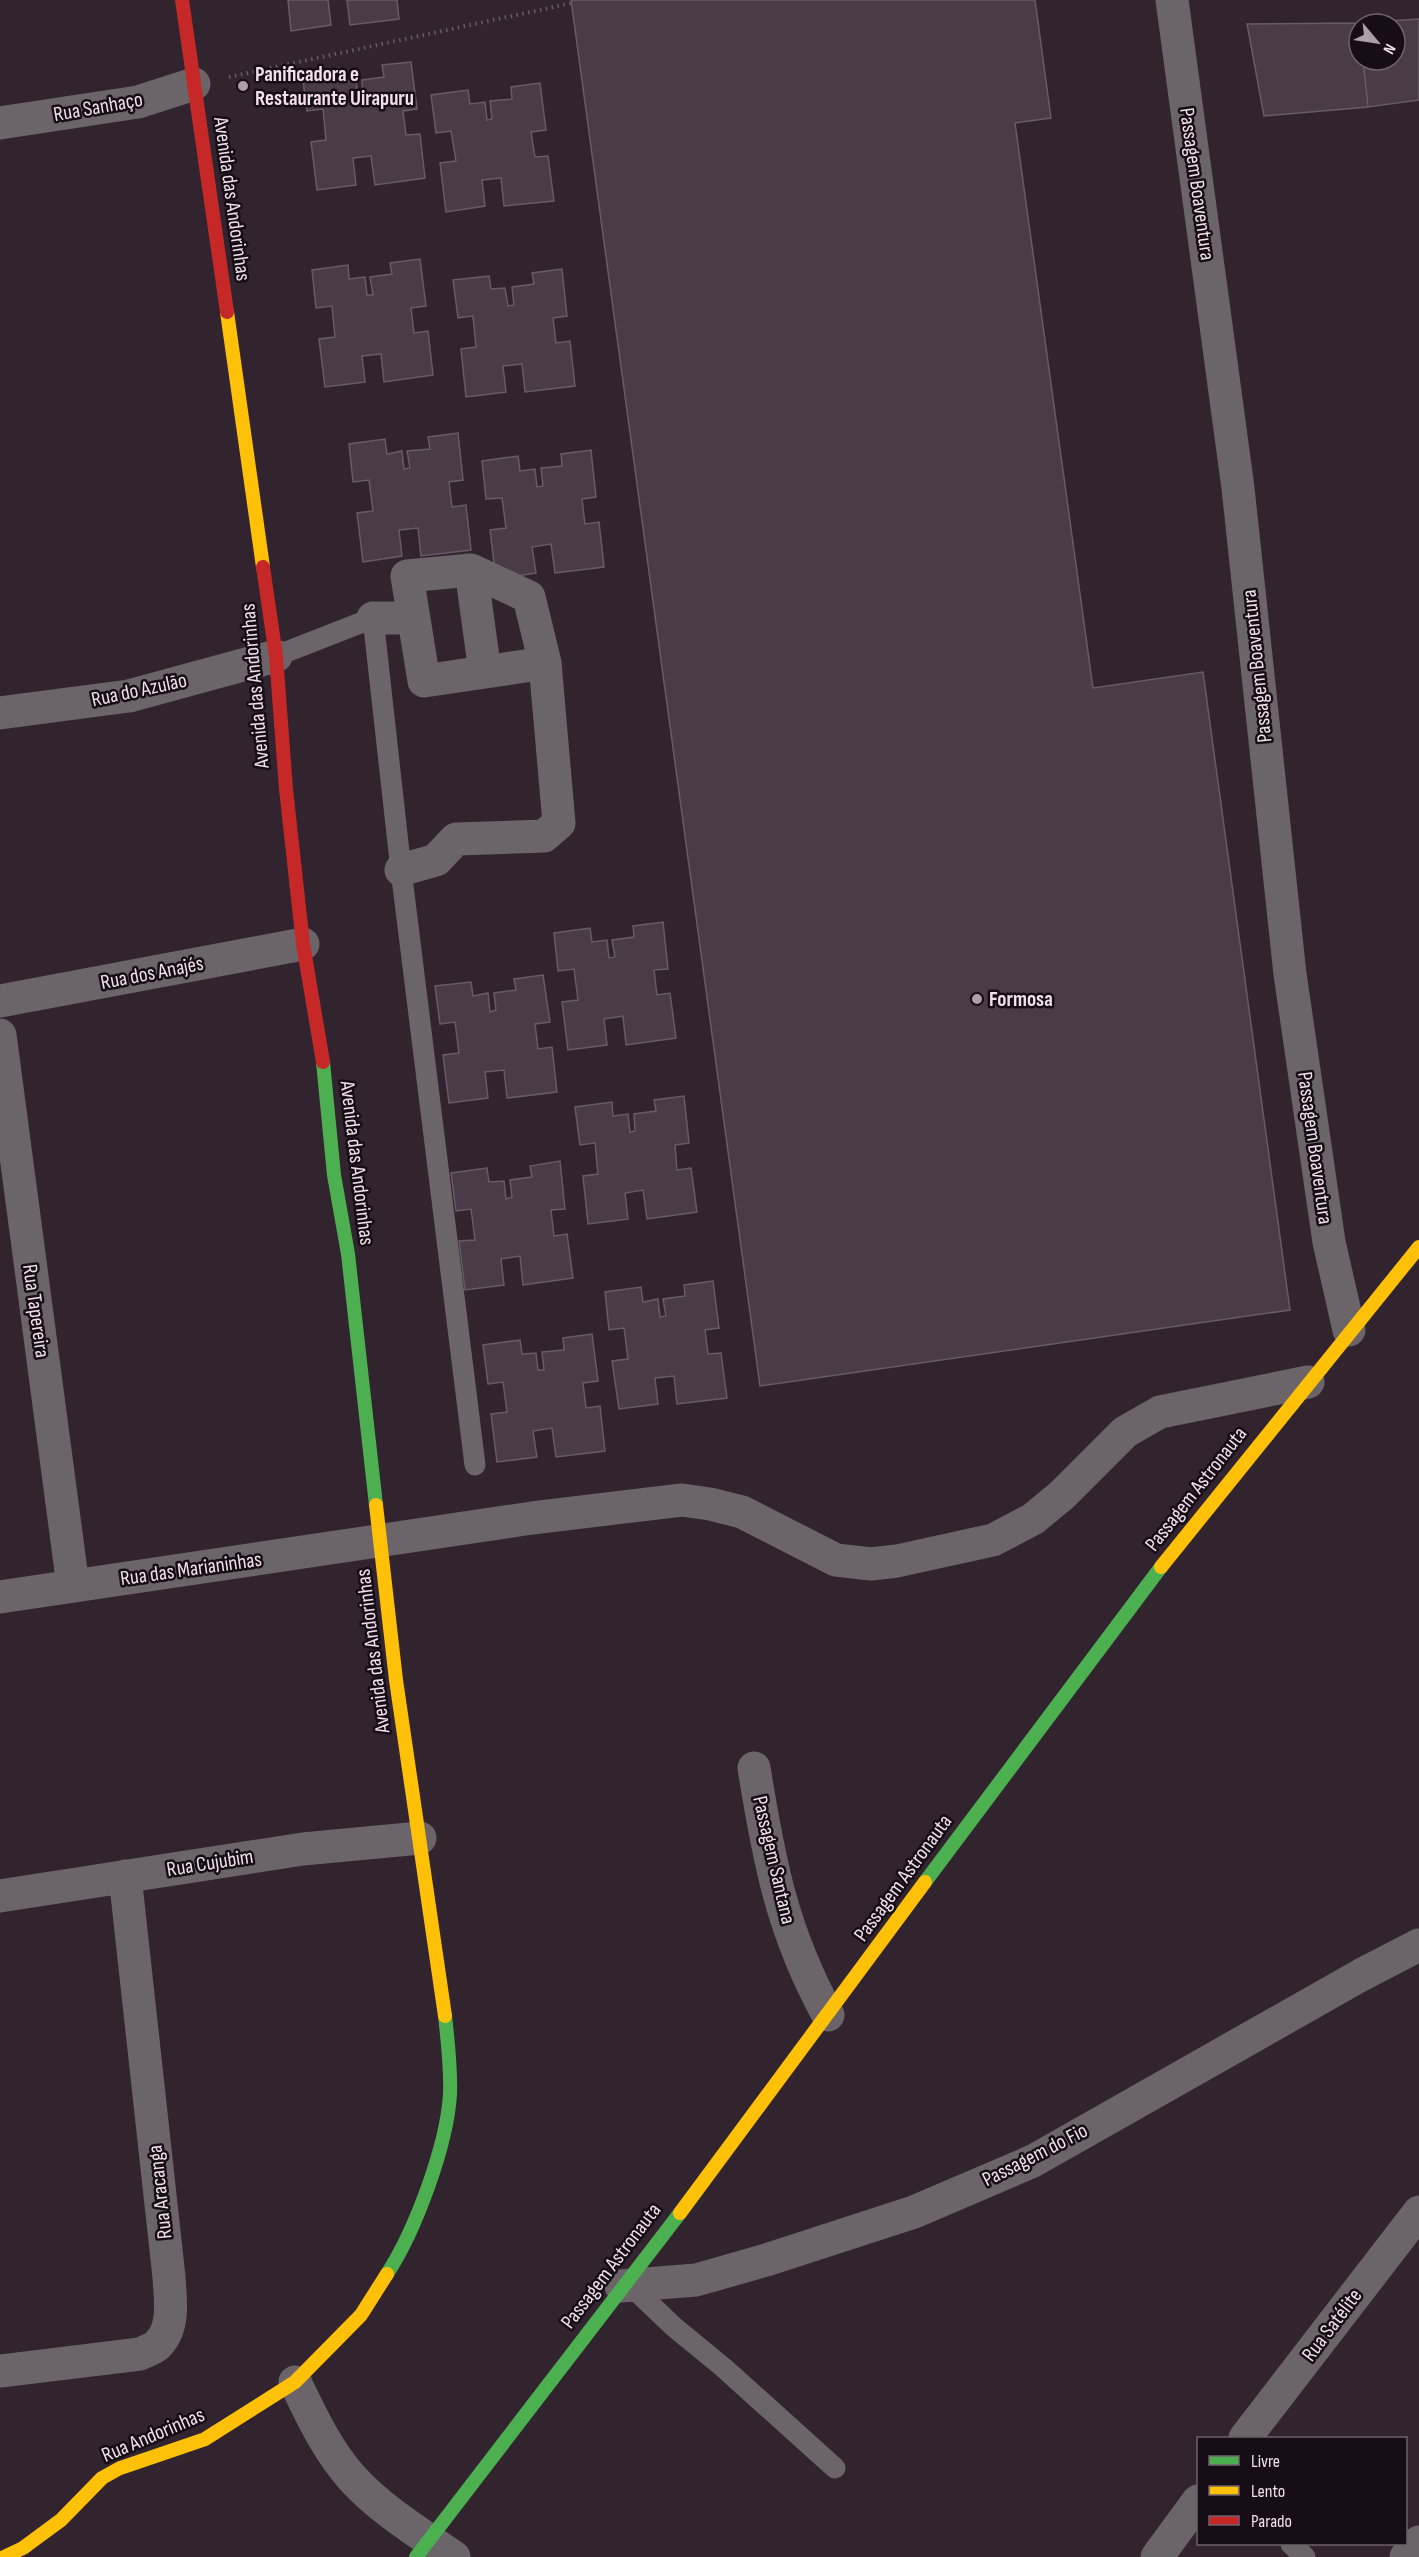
<svg xmlns="http://www.w3.org/2000/svg" width="1419" height="2557" viewBox="0 0 1419 2557" font-family="'Sofia Sans Condensed',sans-serif">
<style>
.building{fill:#4a3b48;stroke:#665c65;stroke-width:1.5}
.lines{fill:none;stroke-linecap:round;stroke-linejoin:round}
.path{stroke:#645d63;stroke-width:4;stroke-dasharray:1.5 4.5;stroke-linecap:butt}
.lane{stroke:#6b656a;stroke-width:21}
.street{stroke:#6b656a;stroke-width:33}
.fast{stroke:#4caf50;stroke-width:14}
.slow{stroke:#ffc107;stroke-width:14}
.jam{stroke:#c62828;stroke-width:14}
.poi-dot{fill:#ac9eaa;stroke:#170d16;stroke-width:2}
.labels{text-anchor:middle;dominant-baseline:central;stroke-width:5;stroke-linejoin:round;paint-order:stroke}
.poi-label{font-size:21px;font-weight:bold;fill:#efe0ec;stroke:#170d16;text-anchor:start}
.street-label{font-size:21px;fill:#efe0ec;stroke:#170d16}
</style>
<rect width="100%" height="100%" fill="#31242f"/>
<path class="building" d="M288,0h40l3,25 -40,6z
M347,0h50l2,19 -49,6z
M571,0h464l16,118 -36,5 78,565 110,-16 87,638 -530,76z
M1419,19v81l-51,7 -5,-47h32v-36l-36,-1z
M1359,23v37h4l5,47 -104,9 -17,-92z
M411,62l6,47 -14,2 3,24 14,-1 5,44 -50,7 -4,-29 -18,2 3,27 -39,5 -6,-48 15,-2 -3,-31 -16,2 -5,-38 37,-5 2,14 15,-2 2,18 5,-1 -1,-17 22,-3 -2,-12z
M540,83l6,47 -15,2 4,25 13,-1 6,45 -50,5 -3,-28 -19,2 3,26 -39,6 -6,-49 16,-2 -5,-30 -15,2 -5,-38 37,-5 2,14 15,-2 2,18 5,-1 -2,-18 22,-2 -1,-12z
M420,259l6,47 -15,2 3,25 14,-2 5,44 -49,7 -3,-28 -19,2 3,26 -40,5 -6,-48 16,-2 -3,-31 -16,2 -4,-38 36,-5 1,14 16,-2 2,18h6l-3,-18 22,-3 -2,-11z
M562,269l5,47 -14,2 3,25 14,-2 5,45 -50,6 -3,-28 -19,2 3,26 -40,5 -5,-48 15,-2 -3,-31 -15,2 -5,-38 36,-4 2,13 14,-1 3,18 6,-1 -2,-18 22,-3 -2,-11z
M458,433l5,47 -14,2 3,25 14,-2 5,45 -50,6 -3,-28 -19,2 3,26 -39,6 -6,-49 16,-2 -4,-31 -16,2 -4,-38 36,-5 2,15 15,-3 2,18 6,-1 -3,-17 23,-2 -2,-12z
M591,450l5,47 -14,2 3,25 14,-2 5,45 -49,6 -4,-29 -19,3 4,26 -40,6 -6,-49 16,-2 -4,-30 -16,1 -4,-38 36,-5 2,15 15,-2 2,18 6,-1 -2,-18 21,-2 -1,-12z
M663,922l5,47 -14,1 3,25 13,-2 6,45 -50,7 -3,-29 -19,3 3,26 -39,5 -6,-48 16,-2 -4,-31 -16,2 -4,-38 36,-5 2,14 15,-2 2,18 6,-1 -3,-17 22,-3 -1,-11z
M543,975l7,47 -15,2 3,25 14,-2 5,45 -50,6 -3,-28 -19,2 3,26 -39,5 -6,-48 16,-2 -4,-31 -15,2 -5,-38 36,-4 2,14 15,-3 2,19 6,-2 -2,-17 22,-3 -2,-11z
M684,1096l5,47 -14,2 2,25 14,-2 6,44 -50,7 -4,-29 -18,3 3,26 -40,5 -5,-48 15,-2 -3,-31 -15,2 -5,-38 37,-5 1,14 15,-2 2,18 5,-1 -1,-17 22,-3 -2,-11z
M560,1161l5,48 -14,1 3,26 13,-2 6,44 -50,7 -3,-29 -19,3 3,26 -39,5 -6,-49 16,-1 -4,-31 -15,2 -5,-38 36,-5 2,14 15,-1 2,18 6,-2 -2,-17 22,-3 -2,-11z
M713,1281l6,47 -14,2 3,24 13,-1 6,45 -50,6 -3,-28 -19,2 3,26 -39,5 -7,-48 16,-2 -4,-31 -15,2 -4,-38 36,-5 2,15 15,-3 2,18 6,-1 -3,-17 22,-3 -1,-11z
M592,1334l6,47 -15,2 3,25 14,-2 5,45 -49,6 -4,-29 -19,3 4,26 -40,5 -6,-48 16,-2 -4,-30 -15,2 -5,-39 37,-5 2,14 14,-1 2,17h6l-2,-18 22,-2 -1,-12z"/>
<g class="lines">
<path class="path" d="M229,77l343,-74"/>
<path class="lane" d="M276,656l97,-38 28,252 74,595
M631,2286l43,41 50,41 111,100
M1291,2544l14,13"/>
<path class="street" d="M1172,0l66,488 52,486 39,268 20,88
M0,123l138,-21 56,-18
M471,570l58,27 16,66
M373,618h41
M0,713l129,-17 147,-40
M401,870l35,-10 20,-21 88,-3 15,-13 -14,-160 -121,18 -17,-105 64,-6 14,102
M0,1001l303,-57
M0,1035l73,551
M0,1597l532,-79 150,-18 28,4 32,8 94,48 35,4 26,-3 96,-21 40,-21 29,-24 63,-63 35,-20 148,-30
M754,1768c15,93 28,163 74,247
M0,1896l303,-47 117,-11
M621,2286l75,-6 70,-20 148,-48 119,-51 328,-186 58,-30
M0,2371l140,-17c6,-3 16,-6 20,-12 15,-17 10,-45 9,-65l-44,-401
M295,2382c16,33 32,68 57,96 28,31 67,55 102,79
M1245,2438l174,-226
M1157,2557l41,-56
M1406,2557l13,-15"/>
<path class="fast" d="M323,1062l11,113 14,79 28,251
M925,1882l236,-315
M387,2274c28,-43 60,-128 63,-180 1,-25 -2,-52 -5,-78
M416,2557l264,-344"/>
<path class="slow" d="M227,312l36,255
M376,1505l20,175 49,336
M1161,1567l258,-320
M680,2213l245,-331
M4,2557l19,-9 38,-28 41,-42 18,-10 85,-29 90,-57 66,-67 26,-41"/>
<path class="jam" d="M182,0l45,312
M263,567l13,89 10,133 17,155 20,118"/>
</g>
<g class="poi-dot">
<circle cx="243" cy="86" r="6"/>
<circle cx="977" cy="999" r="6"/>
</g>
<g class="labels">
<g class="poi-label">
<text x="255" y="74">Panificadora e<tspan x="255" dy="24">Restaurante Uirapuru</tspan></text>
<text x="989" y="999">Formosa</text>
</g>
<g class="street-label">
<text transform="translate(98 107) rotate(-10)">Rua Sanhaço</text>
<text transform="translate(1197 184) rotate(82)">Passagem Boaventura</text>
<text transform="translate(232 199) rotate(82)">Avenida das Andorinhas</text>
<text transform="translate(1257 666) rotate(-96)">Passagem Boaventura</text>
<text transform="translate(255 686) rotate(-95)">Avenida das Andorinhas</text>
<text transform="translate(139 690) rotate(-12)">Rua do Azulão</text>
<text transform="translate(152 973) rotate(-11)">Rua dos Anajés</text>
<text transform="translate(1315 1148) rotate(82)">Passagem Boaventura</text>
<text transform="translate(357 1163) rotate(83)">Avenida das Andorinhas</text>
<text transform="translate(36 1311) rotate(82)">Rua Tapereira</text>
<text transform="translate(1196 1489) rotate(-52)">Passagem Astronauta</text>
<text transform="translate(191 1569) rotate(-8)">Rua das Marianinhas</text>
<text transform="translate(373 1651) rotate(-97)">Avenida das Andorinhas</text>
<text transform="translate(774 1860) rotate(77)">Passagem Santana</text>
<text transform="translate(210 1863) rotate(-9)">Rua Cujubim</text>
<text transform="translate(903 1878) rotate(-54)">Passagem Astronauta</text>
<text transform="translate(1035 2155) rotate(-27)">Passagem do Fio</text>
<text transform="translate(160 2192) rotate(-96)">Rua Aracanga</text>
<text transform="translate(611 2266) rotate(-53)">Passagem Astronauta</text>
<text transform="translate(1332 2325) rotate(-53)">Rua Satélite</text>
<text transform="translate(153 2435) rotate(-23)">Rua Andorinhas</text>
</g>
</g>
<rect x="1197" y="2437" width="210" height="108" fill="#170d16" stroke="#6d616c" stroke-width="1.5"/>
<rect x="1209" y="2456" width="30" height="9" fill="#4caf50" stroke="#6d616c" stroke-width="1.5"/>
<text x="1251" y="2467" font-size="18" fill="#efe0ec">Livre</text>
<rect x="1209" y="2486" width="30" height="9" fill="#ffc107" stroke="#6d616c" stroke-width="1.5"/>
<text x="1251" y="2497" font-size="18" fill="#efe0ec">Lento</text>
<rect x="1209" y="2516" width="30" height="9" fill="#c62828" stroke="#6d616c" stroke-width="1.5"/>
<text x="1251" y="2527" font-size="18" fill="#efe0ec">Parado</text>
<g transform="translate(1377 42) rotate(119)"><circle r="28" fill="#170d16" stroke="#6d616c" stroke-width="1.5"/>
<path d="M0-4.5L10 22L0 15L-10 22Z" fill="#ac9eaa"/>
<text y="-9" font-size="16" font-weight="bold" text-anchor="middle" fill="#efe0ec">N</text>
</g>
</svg>
